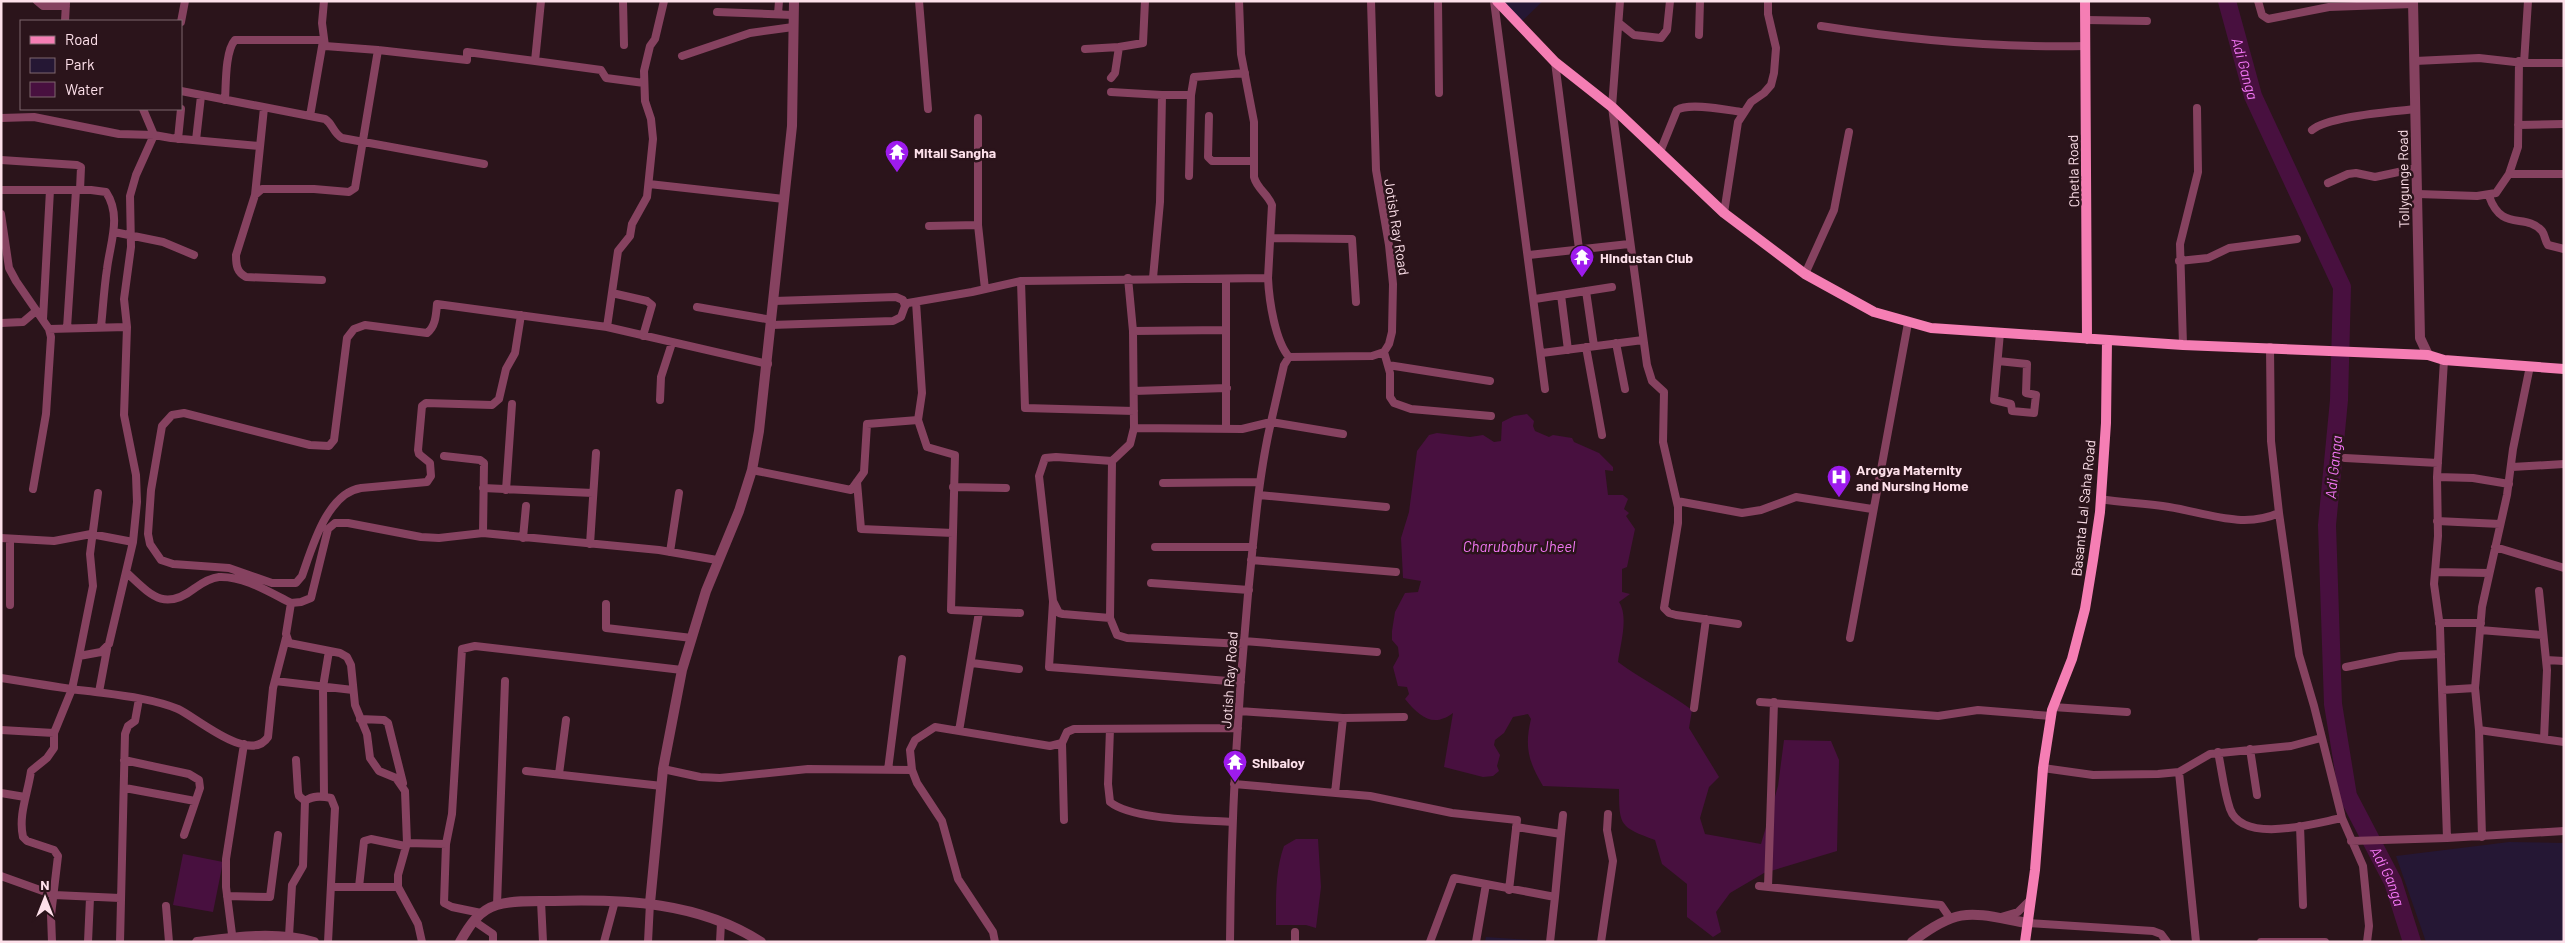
<svg xmlns="http://www.w3.org/2000/svg" width="2565" height="943" viewBox="0 0 2565 943" font-family="Barlow,sans-serif">
<style>
.green{fill:#251734}
.water{fill:#48103f}
.lines{fill:none;stroke-linecap:round;stroke-linejoin:round}
.river{stroke:#48103f;stroke-width:18}
.minor{stroke:#864260;stroke-width:8}
.tertiary{stroke:#864260;stroke-width:10}
.secondary{stroke:#f57eb4;stroke-width:10}
.labels{text-anchor:middle;dominant-baseline:central;stroke-width:5;stroke-linejoin:round;paint-order:stroke}
.poi-label{font-size:14px;font-weight:bold;fill:#fde0ea;stroke:#2b141b;text-anchor:start}
.street-label{font-size:14px;fill:#fde0ea;stroke:#2b141b}
.water-label{font-size:15px;font-style:italic;fill:#f376f5;stroke:#2b141b}
</style>
<rect width="100%" height="100%" fill="#2b141b"/>
<path class="green" d="M1496,1h47l-22,21z
M2509,842l55,1v99h-138l-30,-86z
M1486,937l60,4v1h-61z"/>
<path class="water" d="M1527,414l7,7 -1,5 2,5 14,6 4,-2 19,3 2,4 25,11 14,14v4l-8,-1 3,25h15l5,4 -4,10 5,4 -3,3 9,13 -8,38 -5,2v23l8,2 -11,8c10,15 1,43 -1,60 24,18 50,30 74,48l-3,18 30,49 -10,10 -9,31 5,16 56,10 17,-58 6,-46 47,1 8,19 -2,91 -73,22 -34,20 -14,19 5,20 -8,5 -26,-20v-33l-25,-20 -7,-24c-35,-13 -36,-14 -36,-51l-76,-3c-14,-24 -19,-38 -12,-67l-3,-5 -15,3 -9,16 -9,7 -1,5 6,10 -3,11 2,5 -6,5 -10,1 -39,-10 9,-54c-20,15 -33,4 -48,-14l4,-5 -2,-7 -9,-1 -5,-19 6,-11 -1,-9 -6,-7v-9l3,-19 10,-19 13,-1 3,-11 -18,-3 -2,-40 8,-26 8,-61 12,-16 8,-2 33,4 13,-2 11,7 7,-1 1,-19 12,-6z
M1296,839h22l3,48 -5,41 -10,-3h-30c0,-26 -1,-54 8,-79z
M183,854l40,8 -10,50 -40,-7z"/>
<g class="lines">
<path class="river" id="s1" d="M2227,1l26,95 89,191 -3,113 -12,125 6,179 15,92 45,86 19,60"/>
<path class="minor" d="M37,1l6,5h23
M324,1l-2,22 3,23 53,4 89,10v-8l68,9 6,-60
M623,1l1,44
M919,1l9,108
M1239,1l2,53 13,68v55c3,12 14,17 18,28l-4,73
M1438,1l1,92
M1494,1l51,388
M1620,1l-8,106 35,258 5,16 12,11 -1,50 15,65v16l-14,85 5,5 7,2 62,9
M2258,1l4,14 6,4 61,-12 84,-3
M717,12l76,3
M778,14l1,-13
M2086,20l61,1
M65,21l1,-18
M181,22l4,-21
M1619,23l15,12 27,3 6,-8 3,-29
M1821,26c88,14 175,22 265,20
M1699,35l1,-34
M1085,49l34,-2
M682,56l68,-23 43,-6
M535,61l66,9 5,8 38,5
M2415,61l64,-3 45,5h40
M1555,62l24,187
M2524,63l4,-62
M1111,78l4,-5 4,-26 24,-4 2,-42
M181,91l144,28c8,5 8,14 17,19l142,26
M1111,92l51,3 -2,107 -7,76
M1162,95h29
M225,100c1,-15 0,-49 10,-60h88
M310,116l13,-75
M1209,116l-1,41 4,4h42
M1,118l33,-1 85,17 35,1 17,3 88,8
M978,118v107l7,64
M2518,125l46,-1
M2312,130c16,-14 80,-18 103,-21
M178,139l3,-30
M196,140l5,-44
M1660,152l17,-42c12,-8 50,0 65,2
M1,160l76,5 4,2 -1,23
M2509,174h55
M1189,176l2,-81 3,-18 51,-4
M2328,183l20,-9 8,-1 19,4 42,-9
M649,184l135,15
M1,190h90l15,2c16,24 4,51 1,77 -3,19 -4,39 -6,58
M2418,194l59,2 19,-3 13,-19 9,-27 1,-86
M255,195l9,-87
M2489,196c13,37 36,16 53,35 3,4 3,10 6,14l16,4
M1724,213l14,-91 13,-20 13,-9 7,-8 3,-12 2,-25 -8,-34v-13
M1,214l8,54 7,13 33,48 2,8 -5,77 -13,75
M929,226l49,-1
M114,232l49,10 31,13
M1272,238l80,1 4,63
M1529,255l100,-11
M2179,261l29,-3 21,-10 68,-9
M1805,274l29,-64 15,-78
M1128,278l5,53 1,97 108,1 29,-7c-13,56 -17,115 -23,172 -11,116 -17,232 -18,348
M1226,279v149
M322,280l-76,-3c-9,-5 -10,-11 -10,-22l19,-60 7,-6h52l35,3 6,-4 23,-138
M1021,281l4,127 109,3
M1586,291l8,55
M612,293l35,8 5,4 -9,31
M1561,295l7,55
M1535,299l77,-12
M774,301l122,-4 7,3 2,6
M916,302l6,91 -4,27 9,27 28,8 -4,155 69,3
M697,307l75,13
M521,315l-6,38 -9,16 -7,30 -7,6 -66,-2 -4,3 -4,44 1,4 11,9 1,13 -4,6 -66,6c-34,5 -49,60 -59,88l-6,7h-24l-43,-15 -56,-4 -12,-4 -11,-16 -2,-10 3,-44 11,-64 10,-11 12,-2 126,32 19,1 5,-6 13,-102 7,-9 11,-4 62,8c9,-7 9,-19 10,-29l170,23 161,37
M43,319l7,-129
M1,323l22,-1 13,-11
M771,325l122,-4 8,-4 4,-11 3,-3 64,-11 49,-11 247,-3c1,22 7,63 21,79
M127,327l-3,-28 7,-52 -1,-51 6,-21 18,-40 -11,-26
M607,327l11,-76 12,-15 2,-12 15,-27 6,-58 -2,-20 -6,-18 -1,-30 6,-25 5,-7 9,-38
M67,328l9,-138
M49,329l78,-2 -3,88 12,60 1,27 -4,40 -24,102 -8,8 -22,4 -7,33 -18,44v15l-7,10 -16,13c-3,22 -13,44 -8,66l4,4 27,9 4,6 -7,59 1,27
M1133,331l93,-1
M1616,343l9,46
M2183,345l-3,-101 18,-72 -1,-64
M1586,347l16,88
M2270,347l1,94 8,72
M1384,352l6,21v24l4,6 17,6 80,7
M1542,353l101,-13
M2444,360l-7,117 36,1 36,6
M1998,361l29,3 -1,29 10,2 -2,18 -22,-2 -1,-7 -17,-4 6,-67
M1388,365l102,16
M1134,391l93,-3
M660,400l1,-23 11,-34
M1134,428l-4,16 -18,17 -2,157 7,17 10,3 116,6
M1343,434l-72,-12 13,-57 5,-8 83,-1 12,-4 5,-8 3,-12 1,-48 -4,-39 -13,-75 -5,-169
M444,456l36,4 4,3 -1,70
M2345,458l93,5
M2512,467l52,-3
M752,470l99,20 13,-18 3,-48 51,-4
M2437,477l1,59 -4,48 6,43 2,63 33,-2 7,-81 25,-112 6,-46 17,-83
M857,482l4,47 92,4
M1163,483l97,-1
M953,487l53,1
M483,488l110,5
M506,490l6,-86
M1259,495l127,12
M2100,499c23,4 46,4 69,8 37,6 74,22 110,6l20,142 15,51 28,112 21,48 6,60 -2,16
M1677,501l65,12 19,-3 35,-13 76,12
M2437,521l63,3
M1,538l53,3 37,-7 42,8
M523,538l3,-32
M10,539v66
M590,544l6,-91
M1155,547h98
M2495,547l69,21
M670,552l9,-59
M1251,560l145,12
M2435,572l54,1
M127,573c24,22 37,39 68,15 7,-5 15,-10 24,-11 25,-1 50,15 72,26l10,-1 10,-4 17,-69 7,-6h13l73,14 18,1 44,-5 176,17 58,10
M1151,583l98,7
M2539,591l8,79 -3,69
M1053,602l-4,65 192,15
M291,603l-5,31 3,9 51,10 7,4 4,8 4,40 12,29 3,24 9,13 17,7 9,13 2,52 -9,32v12l20,37 4,18
M606,604v24l86,10
M1110,618l-47,-4 -4,-1 -6,-12 -14,-125 6,-18 11,-1 56,4
M2439,623h42
M2480,630l62,5
M1850,638l58,-315
M1244,641l133,11
M79,656l14,-70 -3,-32 8,-61
M2546,660l18,1
M972,663l47,6
M2346,667l54,-11 41,-2
M1,678c29,4 58,10 87,13 29,4 63,7 90,18 18,8 72,56 90,28l5,-49 13,-50
M275,681l78,9
M2475,688l4,42 85,12
M2442,690l5,148 117,-7
M99,692l8,-43
M1760,702l178,14 40,-6 73,6
M2053,707l74,5
M1694,708l12,-89
M1239,711l104,7 61,-1
M360,719l24,1 4,3 15,60
M1110,729l-2,55 2,18c22,18 92,18 122,20
M1,730l53,3
M2479,730l3,107
M959,731l20,-119
M1062,743l2,77
M2250,749l7,46
M2218,752c4,19 6,40 12,57 13,36 85,14 112,9
M124,760l65,14 10,6 1,8 -16,47
M296,760l2,32 1,4 6,5
M2043,768l50,7 65,-1 21,-2 31,-18 81,-8 30,-8
M663,769l37,8 20,1 88,-9 104,1
M888,770l14,-111
M526,771l136,15
M2179,772l17,170
M559,774l7,-54
M1234,784l136,12 82,17 65,7 -8,70
M125,788l70,13
M1,793l24,4
M1335,793l8,-75
M324,796l-1,-109 6,-36
M2300,826l3,79
M1516,827l45,7 -6,63
M1561,834l2,-19
M2351,841l96,-3
M407,843l39,1 6,-30 10,-165 13,-3 207,24
M446,844l-2,59 8,4 29,6
M1,876l53,19 66,3
M1759,886l182,19 9,13
M332,887h66
M359,887l5,-46 7,-2 34,7
M1768,887l6,-185
M227,896l43,1 8,-62
M541,901l2,41
M497,905l8,-224
M166,906l3,36
M2001,917l17,-5 12,-12
M474,921l19,13v8
M2027,923l126,8 8,3 6,8
M289,936l3,-51 11,-19 2,-65c8,-6 17,-5 26,-3l4,10 -7,134
M88,942l2,-44
M120,942l5,-208 3,-8 7,-5 4,-22
M233,942l-7,-55v-28l18,-115
M604,942l11,-41
M648,942l2,-39
M720,942l1,-19
M995,942l-2,-10 -35,-53 -16,-58 -25,-38 -5,-13 -2,-20 5,-10 20,-13 115,19 12,-3 5,-11 7,-3 164,-1
M1295,942v-10
M1430,942l24,-64 32,6
M1476,942l10,-58 69,13 -5,45
M1601,942l12,-81 -6,-31 1,-16
M2261,942h64"/>
<path class="tertiary" d="M2413,1l7,337 8,17
M650,903l13,-134 19,-99 24,-79 33,-80 13,-41 7,-39 33,-305 2,-125
M197,942c39,-5 78,-11 117,0
M460,942c9,-16 19,-32 37,-37 17,-5 39,-4 57,-4 71,-2 145,1 207,41
M1912,942c48,-37 59,-29 115,-19"/>
<path class="secondary" d="M1497,1l58,61 57,45 112,106 81,61 69,38 57,16 252,17 245,10 16,5 120,9
M2085,1l2,338
M2025,942l10,-72 8,-102 9,-58 20,-51 13,-50 8,-49 7,-48 6,-89 1,-83"/>
</g>
<defs>
<symbol id="temple-pin" viewBox="-11 -11 22 30"><path d="M0 17L-7.5 6A9.5 9.5 0 1 1 7.5 6Z" fill="#9e1bee" stroke="#2b141b"/><path d="M0-6L5-2H3V0L6.5 2.5H4V6H1.5V3h-3V6H-4V2.5H-6.5L-3 0V-2H-5Z" fill="#fff"/></symbol>
<symbol id="hospital-pin" viewBox="-11 -11 22 30"><path d="M0 17L-7.5 6A9.5 9.5 0 1 1 7.5 6Z" fill="#9e1bee" stroke="#2b141b"/><path d="M-5-5h3v3.5h4V-5h3V5h-3V1.5h-4V5h-3Z" fill="#fff"/></symbol>
</defs>
<g fill-rule="evenodd">
<use href="#temple-pin" x="883" y="138" width="28" height="38"/>
<use href="#temple-pin" x="1568" y="243" width="28" height="38"/>
<use href="#hospital-pin" x="1825" y="463" width="28" height="38"/>
<use href="#temple-pin" x="1221" y="748" width="28" height="38"/>
</g>
<g class="labels">
<g class="poi-label">
<text x="914" y="152">Mitali Sangha</text>
<text x="1600" y="257">Hindustan Club</text>
<text x="1856" y="469">Arogya Maternity<tspan x="1856" dy="16">and Nursing Home</tspan></text>
<text x="1252" y="762">Shibaloy</text>
</g>
<g class="street-label">
<text transform="translate(2073 171) rotate(-91)">Chetla Road</text>
<text transform="translate(2403 179) rotate(-91)">Tollygunge Road</text>
<text transform="translate(1397 227) rotate(81)">Jotish Ray Road</text>
<text transform="translate(2083 508) rotate(-84)">Basanta Lal Saha Road</text>
<text transform="translate(1229 680) rotate(-86)">Jotish Ray Road</text>
</g>
<g class="water-label">
<text stroke="none"><textPath href="#s1" startOffset="70">Adi Ganga</textPath></text>
<text transform="translate(2333 467) rotate(-84)">Adi Ganga</text>
<text x="1519" y="546">Charubabur Jheel</text>
<text stroke="none"><textPath href="#s1" startOffset="910">Adi Ganga</textPath></text>
</g>
</g>
<rect width="2565" height="943" fill="none" stroke="#fde0ea" stroke-width="5"/>
<rect x="20" y="20" width="162" height="90" fill="#2b141b" stroke="#7f666e"/>
<rect x="30" y="36" width="25" height="8" fill="#f57eb4" stroke="#7f666e"/>
<text x="65" y="45" font-size="15" fill="#fde0ea">Road</text>
<rect x="30" y="58" width="25" height="15" fill="#251734" stroke="#7f666e"/>
<text x="65" y="70" font-size="15" fill="#fde0ea">Park</text>
<rect x="30" y="82" width="25" height="15" fill="#48103f" stroke="#7f666e"/>
<text x="65" y="95" font-size="15" fill="#fde0ea">Water</text>
<g transform="translate(45 898)" stroke="#2b141b" stroke-width="4" paint-order="stroke">
<path d="M0-4L9 19L0 12L-9 19Z" fill="#fde0ea"/>
<text y="-8" font-size="14" font-weight="bold" text-anchor="middle" fill="#fde0ea">N</text>
</g>
</svg>
